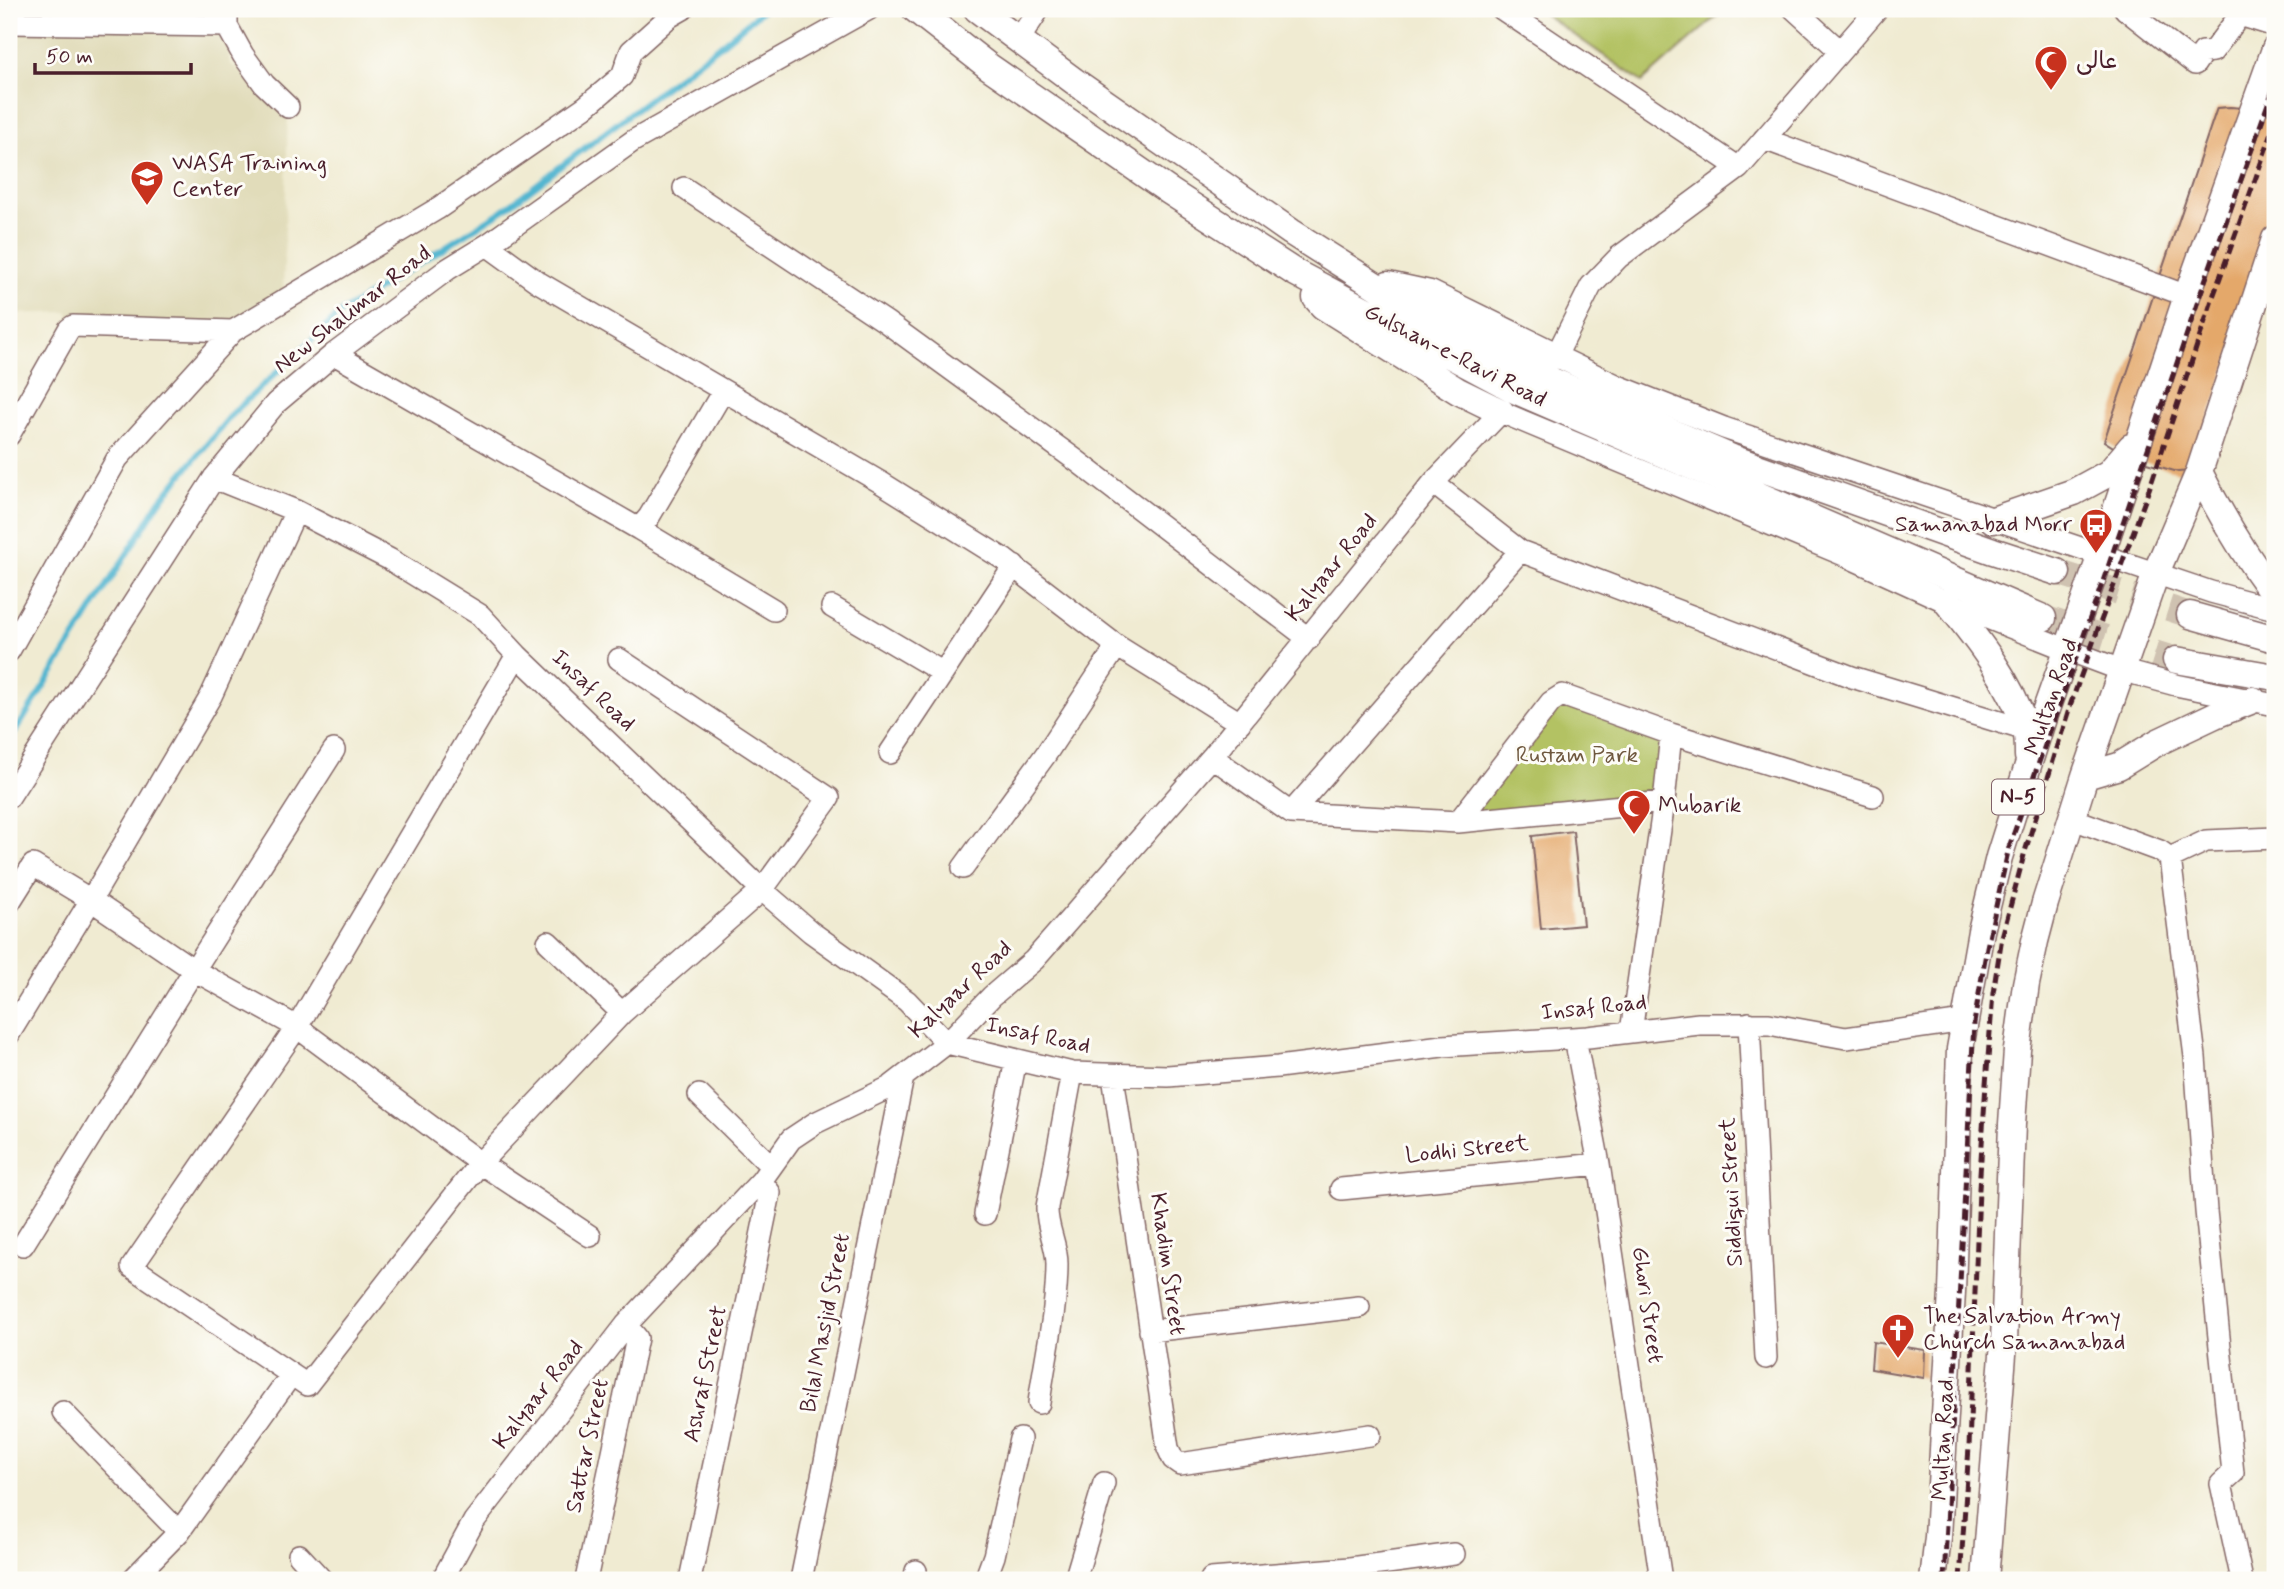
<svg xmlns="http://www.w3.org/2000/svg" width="2284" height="1589" viewBox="0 0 2284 1589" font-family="Mynerve,'Playpen Sans Arabic',sans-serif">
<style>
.built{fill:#e1dcba}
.green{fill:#b3c264;stroke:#7e7048;stroke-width:2}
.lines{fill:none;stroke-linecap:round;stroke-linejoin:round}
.stream{stroke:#51b5d0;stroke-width:6}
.building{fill:#e4a86a}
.major-tunnel{stroke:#cfc2b1;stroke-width:26;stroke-dasharray:26 13;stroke-linecap:butt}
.minor-casing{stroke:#846665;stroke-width:24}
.major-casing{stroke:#846665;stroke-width:29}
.minor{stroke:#fff;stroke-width:21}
.major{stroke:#fff;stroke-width:26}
.rail{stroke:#4a1f2b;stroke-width:5;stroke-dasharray:10 5;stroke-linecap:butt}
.labels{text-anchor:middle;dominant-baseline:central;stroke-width:6;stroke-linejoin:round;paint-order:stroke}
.shield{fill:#fdfcf7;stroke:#806168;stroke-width:2}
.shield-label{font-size:21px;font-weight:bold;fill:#4a1f2b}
.poi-label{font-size:23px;fill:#4a1f2b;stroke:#fdfcf7;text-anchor:start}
.street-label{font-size:23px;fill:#4a1f2b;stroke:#fdfcf7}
.park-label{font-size:23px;fill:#6f583f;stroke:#fdfcf7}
</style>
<rect width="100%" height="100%" fill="#fdfcf7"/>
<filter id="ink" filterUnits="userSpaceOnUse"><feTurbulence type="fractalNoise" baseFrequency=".0143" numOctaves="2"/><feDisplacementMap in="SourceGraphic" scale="14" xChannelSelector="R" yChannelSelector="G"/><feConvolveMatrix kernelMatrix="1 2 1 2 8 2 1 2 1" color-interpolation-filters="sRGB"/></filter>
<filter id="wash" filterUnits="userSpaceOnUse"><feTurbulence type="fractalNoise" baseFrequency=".00686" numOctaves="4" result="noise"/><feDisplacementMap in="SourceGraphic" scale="28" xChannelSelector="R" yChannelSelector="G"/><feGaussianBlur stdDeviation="1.57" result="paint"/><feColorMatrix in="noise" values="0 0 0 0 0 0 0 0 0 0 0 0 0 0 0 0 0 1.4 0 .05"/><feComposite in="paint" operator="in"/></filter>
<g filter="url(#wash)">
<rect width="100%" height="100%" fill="#f0ebd2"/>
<path class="built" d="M9,22l215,2 6,39 58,49 -5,189 -50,30 -160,-5 -6,-14 -58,2z"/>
<path class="green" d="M1537,9h188l-83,73z
M1551,702l120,32 -11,68 -202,20z"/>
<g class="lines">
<path class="stream" d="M9,742l151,-241 73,-88 109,-101 160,-101 221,-168 41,-34"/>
</g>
<g id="blocks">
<path class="building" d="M2230,107l27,2 18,8v109l-84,245 -13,1 -35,-10 -20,-9 -19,-12 113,-333z
M1573,831l10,94 -42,4 -9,-93z
M1873,1342l52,8 -1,28 -53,-9z"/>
</g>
</g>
<g filter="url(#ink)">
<use href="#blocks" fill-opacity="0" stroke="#846665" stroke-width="2"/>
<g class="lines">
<path class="major-tunnel" d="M2057,572l133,43
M2043,618l133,42"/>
<defs>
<path id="minor" d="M227,9v17l16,29 21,29 24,23
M1502,9l237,159
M1794,9l46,42
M1877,9l-138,159 -120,89 -28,29 -35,70 62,30 106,42 487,164 64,17
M2125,9l70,55 8,-12 10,-1 27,-36 35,11
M9,23l218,3
M1018,41l21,-32
M1764,139l423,157
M684,188l202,134 191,139 232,178
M487,245l51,37 342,200 125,78 112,86 123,77
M334,354l305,175 10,-12 74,-126
M9,435l60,-106 4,-3 160,5
M214,478l82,33 93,48 91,56 37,40 245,235 49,42 96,69 40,42 125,30 96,3 110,-9 164,-21 146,-9 111,-13h70l77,14 118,-17
M1433,483l87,68
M639,529l135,81
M832,607l110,65
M9,651l108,-192 116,-128 204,-122 148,-102 37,-31 9,-25 38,-34 14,-8
M517,655l-220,372 -165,240 175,118 173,-222 142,-150 140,-123 67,-92 -210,-139
M890,753l124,-187
M1212,757l79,56 167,9 206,-20
M9,797l205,-319 62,-75 58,-49 114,-85 39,-24 146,-104 236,-132
M1291,813l229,-262 332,126 174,53
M2073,819l87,32 10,7 25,199 11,154 27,262 -12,11 21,96
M1458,822l93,-120 11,-7 109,39 202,62
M2170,858l36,-17 69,-3
M963,868l83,-114 71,-108
M9,903l24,-38 58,35 103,70 103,57 183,136 110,73
M548,942l74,71
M1749,1023l17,335
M1631,1032l33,-230 7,-68
M9,1034l82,-134 120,-204 85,-185
M1575,1038l24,126 62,416
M1113,1076l55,372 5,11 7,5 190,-29
M699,1095l72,71
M1341,1189l258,-25
M985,1214l31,-154
M23,1245l171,-275 140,-220
M1150,1331l209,-24
M1039,1403c6,-45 18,-93 18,-139 0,-20 -11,-37 -10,-57l25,-134
M63,1412l116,120
M299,1555l23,25
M1211,1579l139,-11 104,-14
M132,1580l47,-48 112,-157
M442,1580l32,-59 152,-196 135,-144 30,-42 24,-16 75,-36 57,-44 45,-47 42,-36 178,-203 221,-274 68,-71 343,143 103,47 121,48 53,20 55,15 99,20
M586,1580l51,-242 -11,-13
M690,1580l80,-387 -9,-12
M801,1580l102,-503
M914,1580l2,-9
M985,1580l9,-24 26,-117
M1075,1580l29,-97"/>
<path id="major" d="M915,9l73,57 181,125 125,81 223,119 526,227
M977,9l97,72 217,151 115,73 123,66 203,87 261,93 64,21
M1388,285l42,9 126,62
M1316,298l7,8 135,85 43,21
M2199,472c22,44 47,85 76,124
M1993,520l81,-28 35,-19 22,-26
M1947,602c31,38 64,80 79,127 2,8 2,18 2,27
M2190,615l85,24
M2176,660l99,17
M2085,776l34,-10 39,-24 57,-27 38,-15
M1933,1580l5,-43 14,-245 8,-243 21,-118 18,-74 45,-142 57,-160 86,-259 88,-247
M1985,1580l19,-238 8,-218 5,-74 9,-66 9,-43 10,-38 40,-127 71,-203 43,-101 76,-233"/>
</defs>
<use href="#minor" class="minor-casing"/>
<use href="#major" class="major-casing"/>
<use href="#minor" class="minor"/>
<use href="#major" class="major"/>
<path class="rail" d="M1944,1580l30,-557 13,-76 22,-100 99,-280 92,-272 75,-211
M1960,1580l9,-133 10,-258 7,-105 7,-91 9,-56 22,-82 47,-152 81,-222 61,-184 62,-173"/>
</g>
</g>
<defs>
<symbol id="mosque-pin" viewBox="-11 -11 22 30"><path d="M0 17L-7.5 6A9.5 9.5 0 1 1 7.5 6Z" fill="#c8321e" stroke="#fdfcf7"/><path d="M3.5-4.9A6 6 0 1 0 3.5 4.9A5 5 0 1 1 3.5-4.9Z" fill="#fff"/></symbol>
<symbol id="school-pin" viewBox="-11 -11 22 30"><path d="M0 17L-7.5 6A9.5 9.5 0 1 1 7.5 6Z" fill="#c8321e" stroke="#fdfcf7"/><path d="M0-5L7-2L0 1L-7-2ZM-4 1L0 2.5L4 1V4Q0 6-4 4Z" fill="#fff"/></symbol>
<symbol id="bus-pin" viewBox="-11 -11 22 30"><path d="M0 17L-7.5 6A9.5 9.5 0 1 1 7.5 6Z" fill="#c8321e" stroke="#fdfcf7"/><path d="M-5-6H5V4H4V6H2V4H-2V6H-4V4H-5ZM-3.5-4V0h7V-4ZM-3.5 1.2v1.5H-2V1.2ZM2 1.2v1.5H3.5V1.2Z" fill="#fff"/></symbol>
<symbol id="church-pin" viewBox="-11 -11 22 30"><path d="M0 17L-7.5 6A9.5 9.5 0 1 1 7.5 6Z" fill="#c8321e" stroke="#fdfcf7"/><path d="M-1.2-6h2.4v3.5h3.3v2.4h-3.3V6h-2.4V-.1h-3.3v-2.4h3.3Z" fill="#fff"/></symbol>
</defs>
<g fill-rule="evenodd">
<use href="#mosque-pin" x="2032" y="43" width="38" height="52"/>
<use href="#school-pin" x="128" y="158" width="38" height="52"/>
<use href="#bus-pin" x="2077" y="506" width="38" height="52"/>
<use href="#mosque-pin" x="1615" y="787" width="38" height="52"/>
<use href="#church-pin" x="1879" y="1311" width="38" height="52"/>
</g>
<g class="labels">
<rect class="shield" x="1992" y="779.5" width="52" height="35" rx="5"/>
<g class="shield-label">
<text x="2018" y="797">N-5</text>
</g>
<g class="poi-label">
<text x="2076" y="62">عالی</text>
<text x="172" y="164">WASA Training<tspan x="172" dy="26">Center</tspan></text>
<text x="2072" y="525" text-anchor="end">Samanabad Morr</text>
<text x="1658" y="806">Mubarik</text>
<text x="1923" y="1317">The Salvation Army<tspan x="1923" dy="26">Church Samanabad</tspan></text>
</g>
<g class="street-label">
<text transform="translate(353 310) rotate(-38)">New Shalimar Road</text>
<text transform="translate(1455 356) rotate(27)">Gulshan-e-Ravi Road</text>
<text transform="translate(1332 568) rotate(-51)">Kalyaar Road</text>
<text transform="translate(593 691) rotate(44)">Insaf Road</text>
<text transform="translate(2052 697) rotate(-71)">Multan Road</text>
<text transform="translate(961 990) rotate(-43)">Kalyaar Road</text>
<text transform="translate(1594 1008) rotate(-6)">Insaf Road</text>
<text transform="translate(1038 1036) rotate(12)">Insaf Road</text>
<text transform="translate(1467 1150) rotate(-6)">Lodhi Street</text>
<text transform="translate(1732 1192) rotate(-93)">Siddiqui Street</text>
<text transform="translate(1167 1264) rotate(82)">Khadim Street</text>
<text transform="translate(1647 1305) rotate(82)">Ghori Street</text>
<text transform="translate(826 1323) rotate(-79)">Bilal Masjid Street</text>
<text transform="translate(706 1374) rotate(-78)">Ashraf Street</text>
<text transform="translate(539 1395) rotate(-52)">Kalyaar Road</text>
<text transform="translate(1944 1440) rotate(-87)">Multan Road</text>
<text transform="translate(588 1446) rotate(-78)">Sattar Street</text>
</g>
<g class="park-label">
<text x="1577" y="756">Rustam Park</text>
</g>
</g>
<rect width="2284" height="1589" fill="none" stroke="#fdfcf7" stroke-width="35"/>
<path d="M35 63v10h156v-10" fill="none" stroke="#4a1f2b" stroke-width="3.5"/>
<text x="46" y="63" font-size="21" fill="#4a1f2b" stroke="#fdfcf7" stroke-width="5" paint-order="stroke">50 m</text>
</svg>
